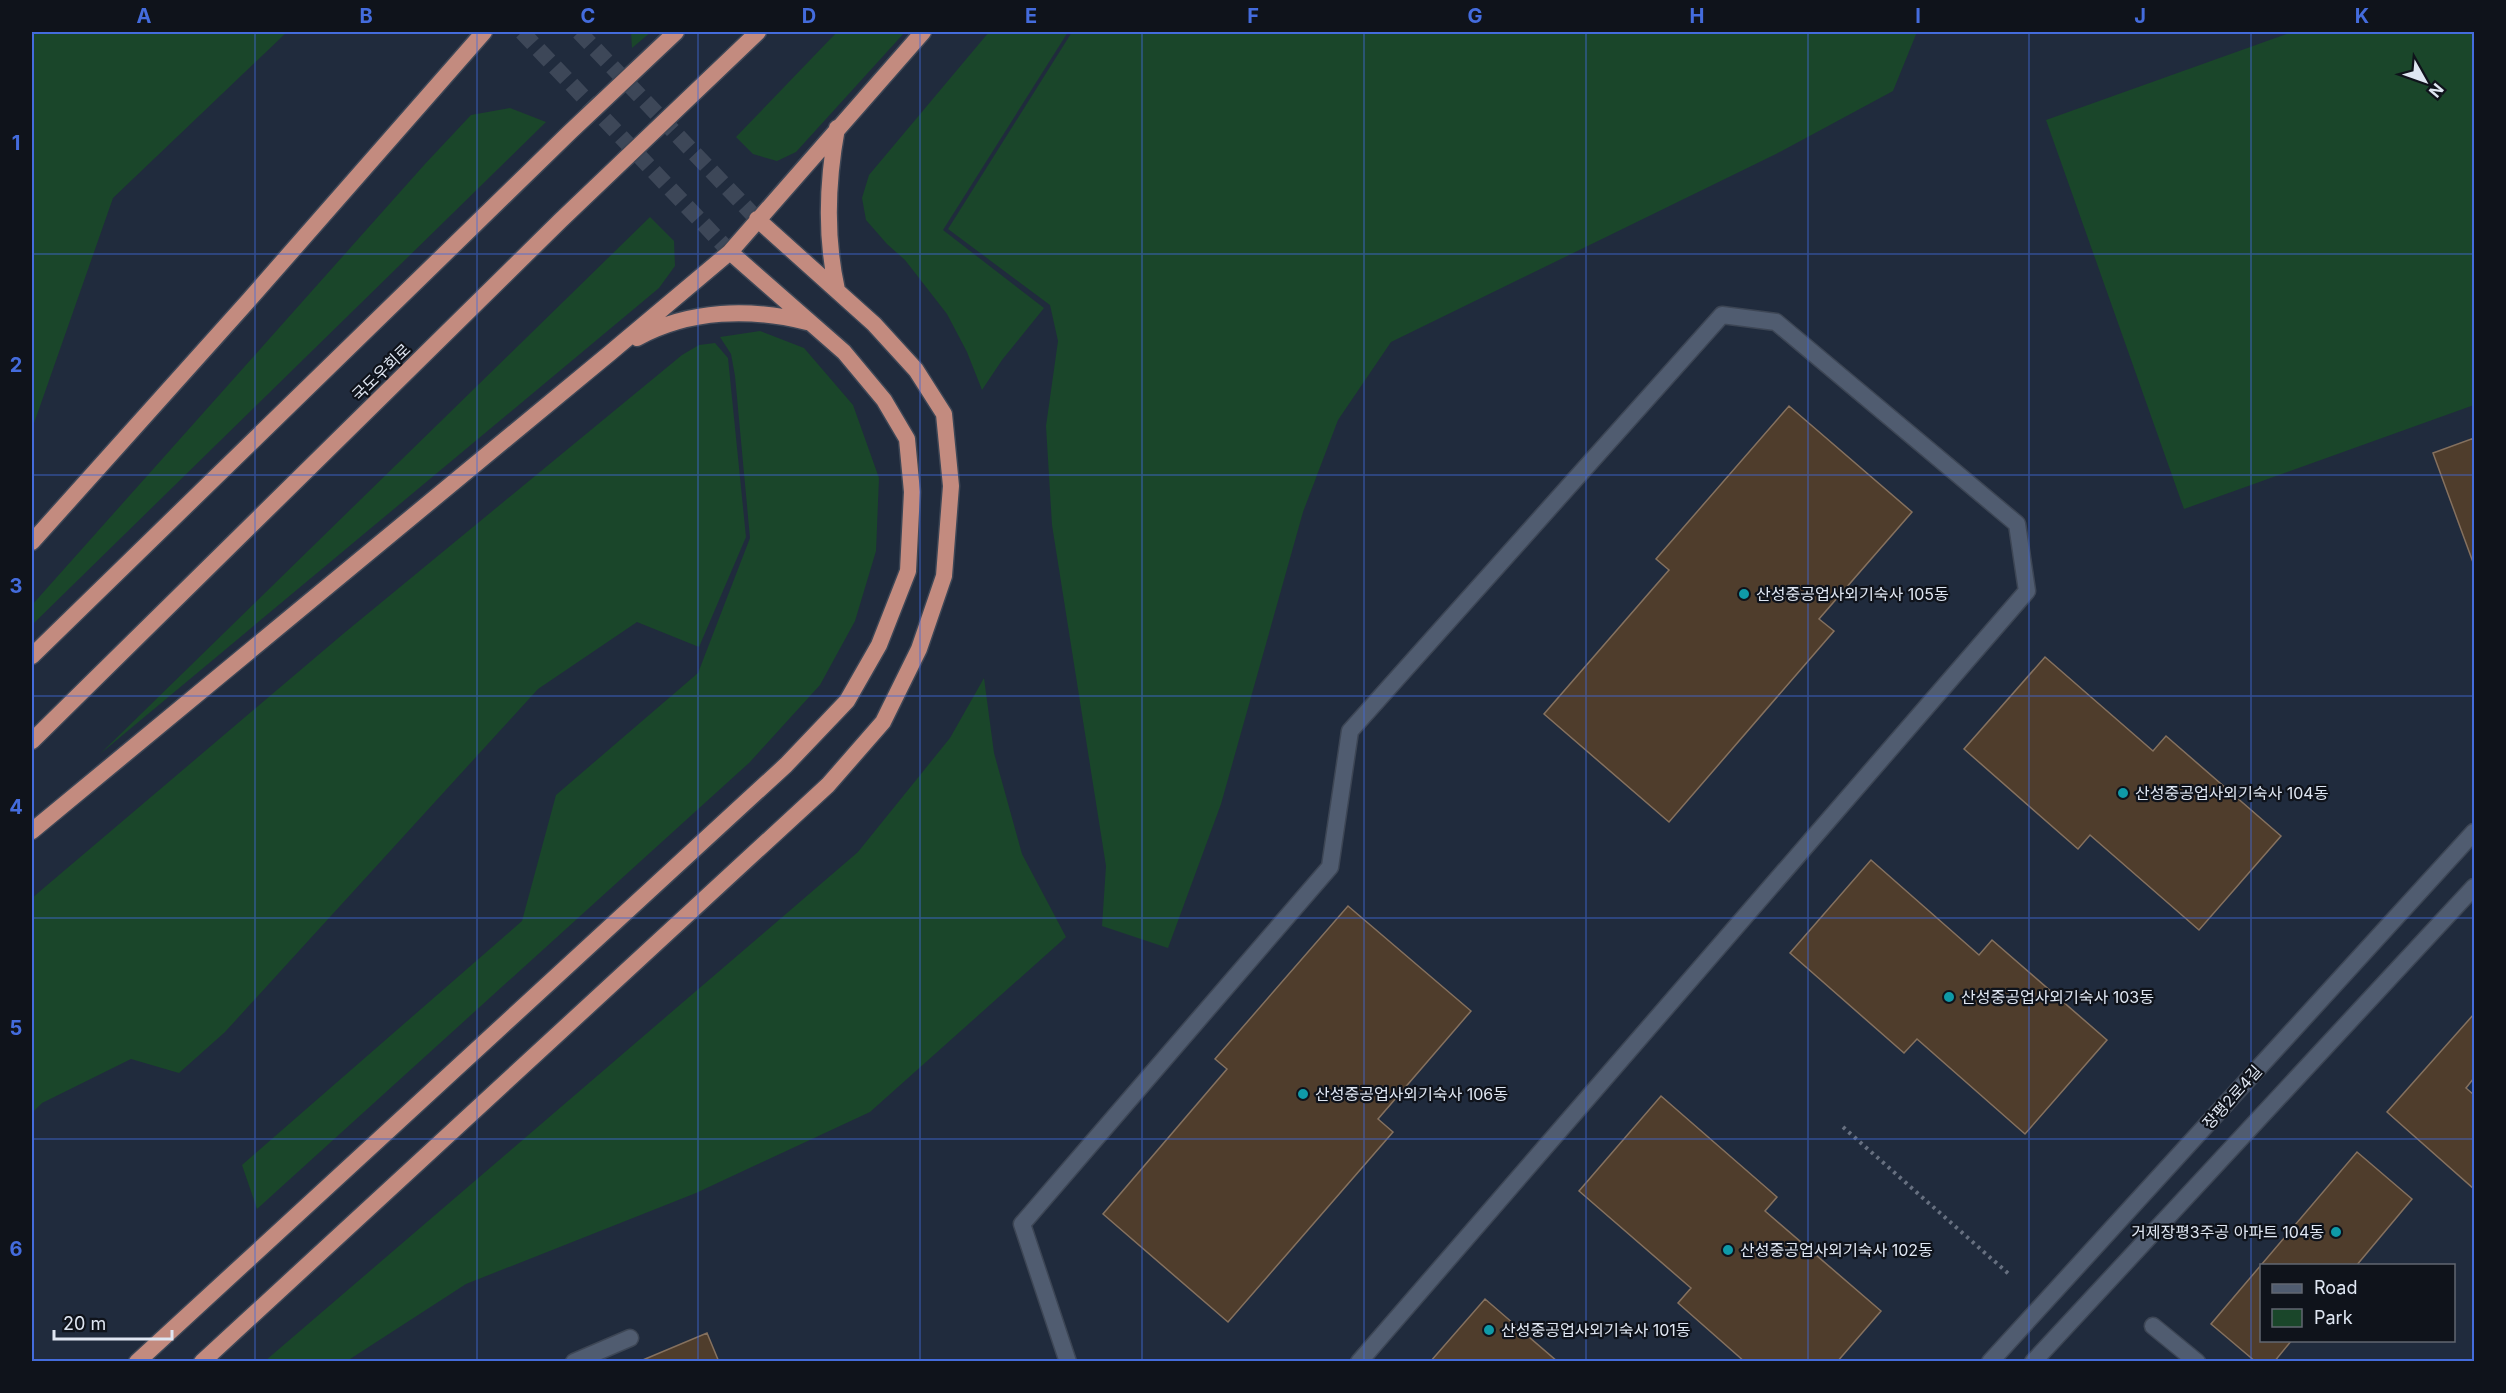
<svg xmlns="http://www.w3.org/2000/svg" width="2506" height="1393" viewBox="0 0 2506 1393" font-family="Inter,'Noto Sans KR',sans-serif">
<style>
.green{fill:#1a462a}
.building{fill:#4f3d2c;stroke:#85715f;stroke-width:1.5}
.lines{fill:none;stroke-linecap:round;stroke-linejoin:round}
.trunk-tunnel{stroke:#3d4758;stroke-width:16;stroke-dasharray:16 8;stroke-linecap:butt}
.service-casing{stroke:#3d4655;stroke-width:19}
.minor-casing{stroke:#3d4655;stroke-width:19}
.trunk-casing{stroke:#3d4655;stroke-width:19}
.path{stroke:#677080;stroke-width:4;stroke-dasharray:3 4.5;stroke-linecap:butt}
.service{stroke:#505c70;stroke-width:16}
.minor{stroke:#505c70;stroke-width:16}
.trunk{stroke:#c38b7f;stroke-width:16}
.grid{fill:none;stroke:#446cdd;stroke-width:1.5;stroke-opacity:0.55}
.culture-dot{fill:#0f9aa8;stroke:#0f131b;stroke-width:2}
.labels{text-anchor:middle;dominant-baseline:central;stroke-width:4.5;stroke-linejoin:round;paint-order:stroke}
.street-label{font-size:16px;fill:#dfe6f2;stroke:#0f131b}
.poi-label{font-size:16px;fill:#dfe6f2;stroke:#0f131b;text-anchor:start}
.neatline{fill:none;stroke:#446cdd;stroke-width:2}
.grid-label{font-size:20px;text-anchor:middle;font-weight:bold;fill:#446cdd}
</style>
<rect width="100%" height="100%" fill="#202b3d"/>
<path class="green" d="M32,32h255l-174,166 -81,231z
M631,32h20l-19,16z
M837,32h68l-109,120 -19,9 -24,-7 -17,-17z
M989,32h79l-125,198 101,78 -42,52 -20,30 -15,-38 -20,-38 -42,-54 -18,-16 -21,-24 -4,-22 7,-23z
M1072,32h845l-24,59 -117,63 -385,188 -53,78 -35,92 -82,292 -53,144 -66,-22 4,-60 -54,-341 -6,-99 12,-85 -8,-36 -102,-76z
M2292,32h182v373l-290,104 -138,-389z
M510,108l36,14 -514,503v-20l393,-441 46,-49z
M650,217l24,24 1,25 -16,22 -559,466z
M760,331l44,17 49,57 26,73 -3,73 -21,70 -35,64 -70,77 -493,447 -15,-44 280,-244 34,-126 142,-122 52,-135 -15,-162 -4,-22 -11,-17z
M715,343l13,15 18,179 -47,110 -62,-25 -99,67 -313,343 -46,41 -48,-14 -89,44 -10,10v-215l311,-264 339,-279 17,-10z
M984,678l10,75 28,101 44,83 -196,175 -174,81 -230,91 -119,77h-82l593,-509 92,-114z"/>
<path class="building" d="M1789,406l123,106 -93,107 15,12 -165,191 -125,-108 125,-144 -13,-11z
M2474,438v127l-41,-112z
M2045,657l108,94 13,-15 115,100 -82,94 -109,-95 -12,14 -114,-100z
M1871,860l108,95 13,-15 115,100 -82,94 -108,-95 -13,14 -114,-100z
M1348,906l123,105 -93,108 15,13 -165,190 -125,-108 124,-145 -12,-10z
M2474,1014v64l-8,10 8,7v94l-87,-77z
M1661,1096l116,101 -12,14 116,100 -44,51h-92l-67,-59 13,-15 -112,-97z
M2357,1152l55,47 -56,67h-94v74h30l-18,22h-18l-45,-38z
M1485,1299l73,63h-128z
M707,1333l12,29h-81z"/>
<g class="lines">
<path class="trunk-tunnel" d="M522,32l208,220
M579,32l178,187"/>
<defs>
<path id="service" d="M574,1362l56,-24"/>
<path id="minor" d="M2153,1326l44,36
M1068,1362l-46,-138 308,-357 20,-136 372,-416 54,7 241,202 10,67 -668,771
M1990,1362l484,-530
M2033,1362l441,-475"/>
<path id="trunk" d="M837,290c-12,-54 -10,-108 0,-162
M637,338c53,-29 114,-30 170,-16
M32,542l217,-242 235,-268
M32,656l538,-524 106,-100
M32,741l529,-521 197,-188
M32,831l578,-478 120,-101 193,-220
M137,1362l649,-597 61,-64 32,-56 29,-74 4,-79 -5,-53 -23,-39 -40,-48 -114,-100
M202,1362l626,-577 55,-63 36,-73 25,-73 7,-90 -7,-72 -28,-44 -42,-46 -117,-105"/>
</defs>
<use href="#service" class="service-casing"/>
<use href="#minor" class="minor-casing"/>
<use href="#trunk" class="trunk-casing"/>
<path class="path" d="M1843,1127l168,149"/>
<use href="#service" class="service"/>
<use href="#minor" class="minor"/>
<use href="#trunk" class="trunk"/>
</g>
<path class="grid" d="M255,32v1330M477,32v1330M698,32v1330M920,32v1330M1142,32v1330M1364,32v1330M1586,32v1330M1808,32v1330M2029,32v1330M2251,32v1330M32,254h2442M32,475h2442M32,696h2442M32,918h2442M32,1139h2442"/>
<g class="culture-dot">
<circle cx="1744" cy="594" r="6"/>
<circle cx="2123" cy="793" r="6"/>
<circle cx="1949" cy="997" r="6"/>
<circle cx="1303" cy="1094" r="6"/>
<circle cx="2336" cy="1232" r="6"/>
<circle cx="1728" cy="1250" r="6"/>
<circle cx="1489" cy="1330" r="6"/>
</g>
<g class="labels">
<g class="street-label">
<text transform="translate(381 372) rotate(-44)">국도우회로</text>
<text transform="translate(2232 1097) rotate(-48)">장평2로4길</text>
</g>
<g class="poi-label">
<text x="1756" y="594">산성중공업사외기숙사 105동</text>
<text x="2135" y="793">산성중공업사외기숙사 104동</text>
<text x="1961" y="997">산성중공업사외기숙사 103동</text>
<text x="1315" y="1094">산성중공업사외기숙사 106동</text>
<text x="2324" y="1232" text-anchor="end">거제장평3주공 아파트 104동</text>
<text x="1740" y="1250">산성중공업사외기숙사 102동</text>
<text x="1501" y="1330">산성중공업사외기숙사 101동</text>
</g>
</g>
<rect width="2506" height="1393" fill="none" stroke="#0f131b" stroke-width="66"/>
<rect x="2260" y="1264" width="195" height="78" fill="#0f131b" stroke="#626771" stroke-width="1.5"/>
<rect x="2272" y="1284" width="30" height="9" fill="#505c70" stroke="#626771" stroke-width="1.5"/>
<text x="2314" y="1294" font-size="18" fill="#dfe6f2">Road</text>
<rect x="2272" y="1309" width="30" height="18" fill="#1a462a" stroke="#626771" stroke-width="1.5"/>
<text x="2314" y="1324" font-size="18" fill="#dfe6f2">Park</text>
<g transform="translate(2425 81) rotate(130)" stroke="#0f131b" stroke-width="4.5" paint-order="stroke">
<path d="M0-4.5L10 22L0 15L-10 22Z" fill="#dfe6f2"/>
<text y="-9" font-size="16" font-weight="bold" text-anchor="middle" fill="#dfe6f2">N</text>
</g>
<path d="M54 1330v9h118v-9" fill="none" stroke="#dfe6f2" stroke-width="3"/>
<text x="63" y="1330" font-size="18" fill="#dfe6f2" stroke="#0f131b" stroke-width="4.5" paint-order="stroke">20 m</text>
<rect x="33" y="33" width="2440" height="1327" class="neatline"/>
<g class="grid-label">
<text x="144" y="23">A</text>
<text x="366" y="23">B</text>
<text x="588" y="23">C</text>
<text x="809" y="23">D</text>
<text x="1031" y="23">E</text>
<text x="1253" y="23">F</text>
<text x="1475" y="23">G</text>
<text x="1697" y="23">H</text>
<text x="1918" y="23">I</text>
<text x="2140" y="23">J</text>
<text x="2362" y="23">K</text>
<text x="16" y="150">1</text>
<text x="16" y="372">2</text>
<text x="16" y="593">3</text>
<text x="16" y="814">4</text>
<text x="16" y="1035">5</text>
<text x="16" y="1256">6</text>
</g>
</svg>
